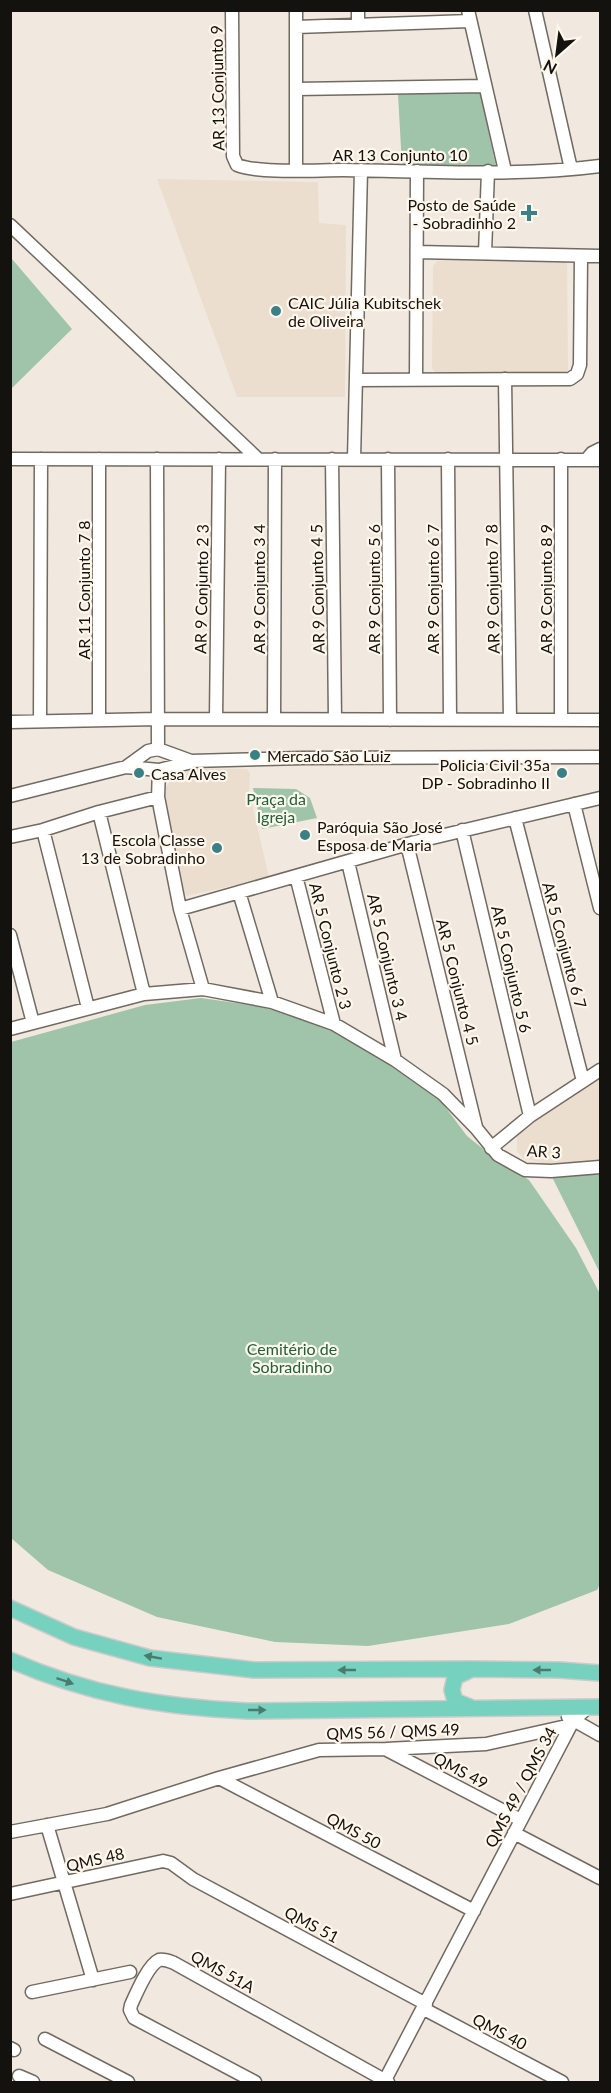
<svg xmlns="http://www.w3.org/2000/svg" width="611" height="2093" viewBox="0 0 611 2093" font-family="Lato,sans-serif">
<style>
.built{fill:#ecdece}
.green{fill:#9fc4aa}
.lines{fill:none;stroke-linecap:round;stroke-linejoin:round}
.minor-casing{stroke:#716a61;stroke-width:15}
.major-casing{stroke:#cbcbca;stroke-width:18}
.minor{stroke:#fff;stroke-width:12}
.major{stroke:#77d1bf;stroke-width:15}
.oneway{fill:#4a7b6f}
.poi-dot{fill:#398187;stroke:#fff6ec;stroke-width:2}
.labels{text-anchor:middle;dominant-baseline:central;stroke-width:4.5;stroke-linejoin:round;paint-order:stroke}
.street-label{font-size:16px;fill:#14120e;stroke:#fff6ec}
.poi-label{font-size:16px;fill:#14120e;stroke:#fff6ec;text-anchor:start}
.park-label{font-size:16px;fill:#1f613a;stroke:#fff6ec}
</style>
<rect width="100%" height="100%" fill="#f1e9df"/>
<path class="built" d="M157,179l161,3 1,41 27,2 -1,172h-108z
M563,260l4,4 1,106 -3,3 -130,-1 -3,-3 1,-103 4,-5z
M190,768l57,1 3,4 -1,18 20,86 -82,19 -5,-3 -17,-81v-18l1,-7 9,-13 7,-4z
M600,1079v81l-55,4 -22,-6 -6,-7v-18z"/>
<path class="green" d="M480,92l16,75 -94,-1 -4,-72z
M12,259l60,70 -61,60 -1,-129z
M253,788l43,1 14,9 7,20 -55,11z
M201,998l64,9 66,22 55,31 54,40 27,36 25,20 37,24 47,68 24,46v290l-3,6 -88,34 -141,22 -93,-4 -118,-25 -109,-47 -37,-32v-496l134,-37z
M600,1174v99l-48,-96z"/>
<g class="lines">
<defs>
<path id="minor" d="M232,10l1,146 4,9c24,9 78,5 106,5 85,1 173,7 257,-4
M468,10l37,161
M535,10l36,159
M358,25v-15
M296,27l174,-6
M296,89l189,-3
M296,170v-160
M10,225l248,234
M417,252l183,4
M485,253l3,-82
M505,379l5,340
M356,380l214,-1 7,-5 3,-9 1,-108
M416,380l1,-209
M10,459l590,1
M99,459v261
M157,459l1,290
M332,459l3,260
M354,459l7,-289
M388,459l2,261
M448,459l2,260
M561,459v261
M587,459l5,-6 8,-4
M216,719l3,-260
M274,719l1,-260
M40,721l1,-262
M10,722l148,-3 442,1
M126,767l22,-16 10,-2 33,12
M159,770l-1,27 22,112 23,80
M10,796l116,-29 33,3 29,-7 3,-2 112,-3 297,-1
M574,804l26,104
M99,812l45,182
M515,818l68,263
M43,830l45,178
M462,830l68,286
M10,837l33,-7 56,-18 59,-15
M407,844l69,283
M348,862l47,198
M296,876l38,148
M239,892l33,110
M180,909l235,-67 185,-44
M10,935l23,88
M10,1029l134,-35 59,-5 69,13 62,22 61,36 48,34 33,34 22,27 27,15 26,1 49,-4
M491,1148l39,-32 70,-46
M568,1717l32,18
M387,1750l134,70
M219,1778l255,133
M47,1825l46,155
M10,1832l97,-18 112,-36 100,-28 67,-1 100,-5 85,-19
M514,1833l86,45
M10,1894l153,-33 8,2 22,16 233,125
M32,1992l98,-20
M424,2009l138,73
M45,2039l83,43
M10,2048l4,2
M19,2076l14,6
M255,2082l-121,-64 -4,-8 1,-5c5,-11 17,-40 28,-45 6,-1 10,1 15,3l214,119
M384,2082l189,-361 15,-14"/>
<path id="major" d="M10,1608l64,29 76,21 104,12 218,-1 87,1 41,3
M10,1660c80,35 151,47 237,51l353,-4
M470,1670l-15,7 -3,13 3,11 15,6"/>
</defs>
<use href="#minor" class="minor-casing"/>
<use href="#major" class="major-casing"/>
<use href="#minor" class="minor"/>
<use href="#major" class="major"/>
</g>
<defs><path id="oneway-solid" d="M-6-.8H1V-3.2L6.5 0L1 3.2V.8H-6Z" transform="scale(1.5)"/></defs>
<g class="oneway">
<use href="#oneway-solid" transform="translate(153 1657) rotate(-170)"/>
<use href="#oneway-solid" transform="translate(347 1670) rotate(180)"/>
<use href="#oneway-solid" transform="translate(542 1670) rotate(-180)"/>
<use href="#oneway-solid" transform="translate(65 1681) rotate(19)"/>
<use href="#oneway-solid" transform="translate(257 1710)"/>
</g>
<g class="poi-dot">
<path d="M526 204h6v6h6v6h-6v6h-6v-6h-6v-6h6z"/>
<circle cx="276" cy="311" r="6"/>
<circle cx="255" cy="755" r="6"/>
<circle cx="139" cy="773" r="6"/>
<circle cx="562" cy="773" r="6"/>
<circle cx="305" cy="835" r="6"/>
<circle cx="217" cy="848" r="6"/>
</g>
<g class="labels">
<g class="street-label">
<text transform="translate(217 88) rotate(-91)">AR 13 Conjunto 9</text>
<text x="400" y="154">AR 13 Conjunto 10</text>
<text transform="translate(201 589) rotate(-89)">AR 9 Conjunto 2 3</text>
<text transform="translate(258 589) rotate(-90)">AR 9 Conjunto 3 4</text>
<text transform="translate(317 589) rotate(-91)">AR 9 Conjunto 4 5</text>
<text transform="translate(373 589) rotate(-90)">AR 9 Conjunto 5 6</text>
<text transform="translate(432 589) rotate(-90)">AR 9 Conjunto 6 7</text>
<text transform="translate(492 589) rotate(-91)">AR 9 Conjunto 7 8</text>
<text transform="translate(545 589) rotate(-90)">AR 9 Conjunto 8 9</text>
<text transform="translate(83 590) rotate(-90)">AR 11 Conjunto 7 8</text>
<text transform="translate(565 945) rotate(75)">AR 5 Conjunto 6 7</text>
<text transform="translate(331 946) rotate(76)">AR 5 Conjunto 2 3</text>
<text transform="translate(388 957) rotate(77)">AR 5 Conjunto 3 4</text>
<text transform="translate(512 969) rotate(77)">AR 5 Conjunto 5 6</text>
<text transform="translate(458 982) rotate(76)">AR 5 Conjunto 4 5</text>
<text transform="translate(544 1151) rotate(4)">AR 3</text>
<text transform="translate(393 1731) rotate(-2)">QMS 56 / QMS 49</text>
<text transform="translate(461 1770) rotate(28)">QMS 49</text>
<text transform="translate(520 1787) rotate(-62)">QMS 49 / QMS 34</text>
<text transform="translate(354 1830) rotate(28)">QMS 50</text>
<text transform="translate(95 1859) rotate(-13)">QMS 48</text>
<text transform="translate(312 1924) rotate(28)">QMS 51</text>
<text transform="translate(223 1971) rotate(29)">QMS 51A</text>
<text transform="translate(500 2031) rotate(28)">QMS 40</text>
</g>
<g class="poi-label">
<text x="516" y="204" text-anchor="end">Posto de Saúde<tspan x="516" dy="18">- Sobradinho 2</tspan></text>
<text x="288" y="302">CAIC Júlia Kubitschek<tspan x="288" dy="18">de Oliveira</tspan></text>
<text x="267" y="755">Mercado São Luiz</text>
<text x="550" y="764" text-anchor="end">Policia Civil 35a<tspan x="550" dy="18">DP - Sobradinho II</tspan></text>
<text x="151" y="773">Casa Alves</text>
<text x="317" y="826">Paróquia São José<tspan x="317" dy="18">Esposa de Maria</tspan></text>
<text x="205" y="839" text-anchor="end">Escola Classe<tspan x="205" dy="18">13 de Sobradinho</tspan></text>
</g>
<g class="park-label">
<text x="276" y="798">Praça da<tspan x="276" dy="18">Igreja</tspan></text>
<text x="292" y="1348">Cemitério de<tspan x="292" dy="18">Sobradinho</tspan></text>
</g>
</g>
<rect width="611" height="2093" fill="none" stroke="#14120e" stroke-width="24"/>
<g transform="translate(557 54) rotate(208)" stroke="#fff6ec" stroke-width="4.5" paint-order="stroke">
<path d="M0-4.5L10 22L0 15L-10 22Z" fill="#14120e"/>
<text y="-9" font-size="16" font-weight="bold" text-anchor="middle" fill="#14120e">N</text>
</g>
</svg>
